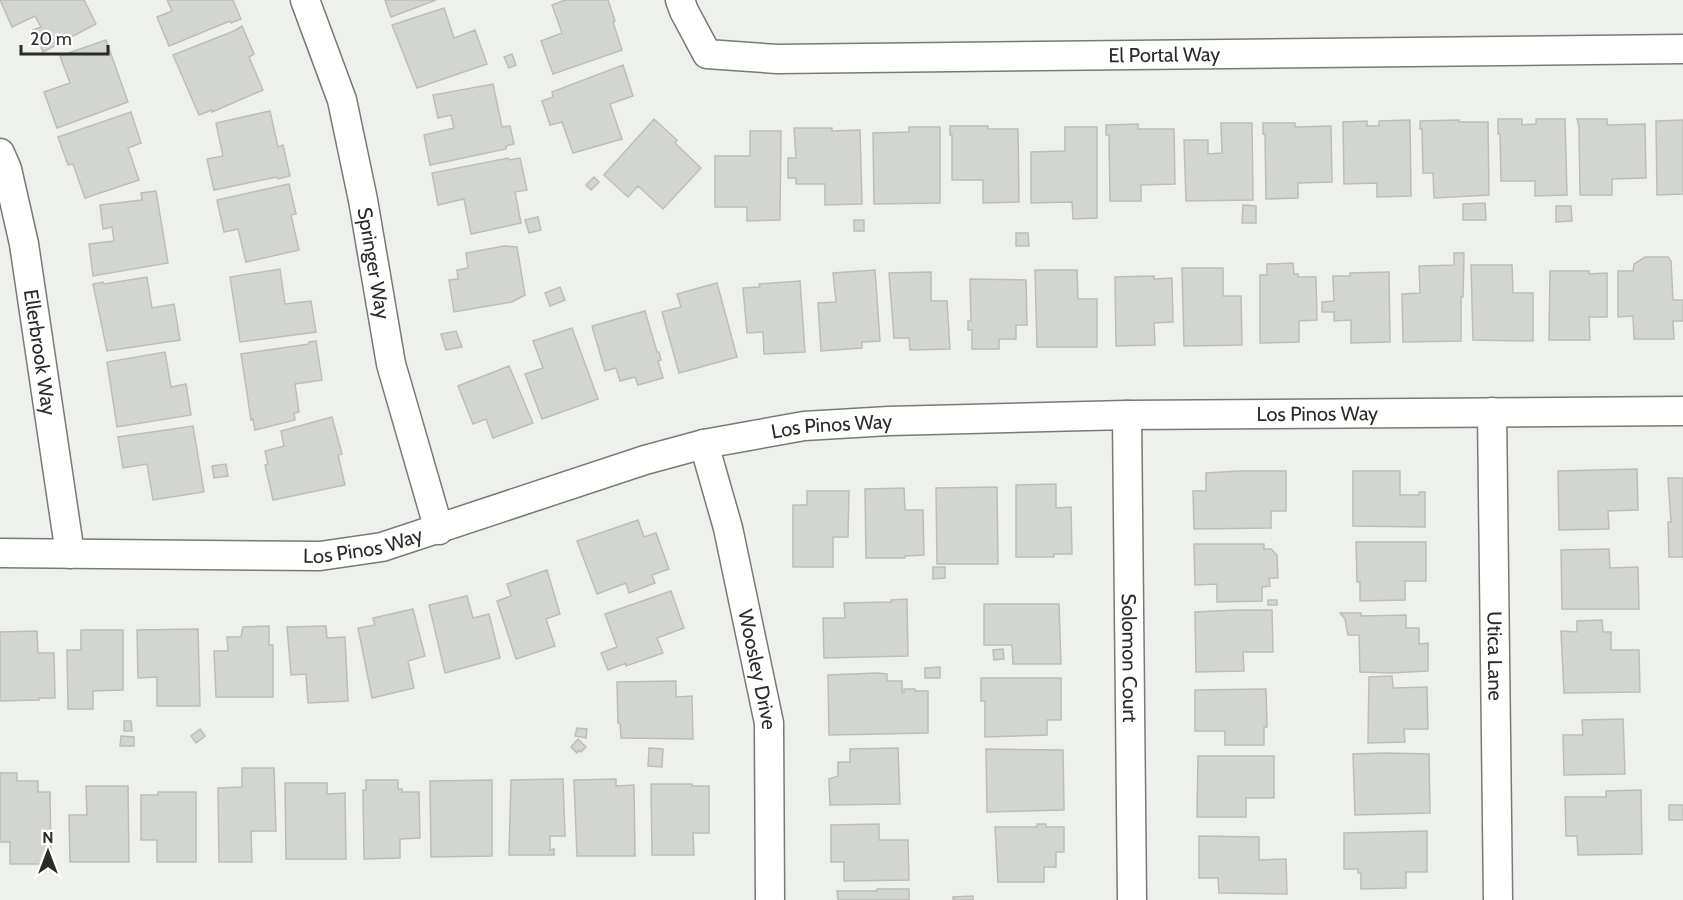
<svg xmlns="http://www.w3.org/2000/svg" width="1683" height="900" viewBox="0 0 1683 900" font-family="Cabin,sans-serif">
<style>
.building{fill:#d3d5d1;stroke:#bcbdba;stroke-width:1.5}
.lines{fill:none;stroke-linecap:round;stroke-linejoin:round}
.minor-casing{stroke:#787a77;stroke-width:31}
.minor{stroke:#fff;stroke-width:28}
.labels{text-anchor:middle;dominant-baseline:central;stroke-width:4.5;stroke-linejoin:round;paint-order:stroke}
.street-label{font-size:20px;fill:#292a29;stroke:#fff}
</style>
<rect width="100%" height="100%" fill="#eef0ec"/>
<path class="building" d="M0,0h84l12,24 -53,28 -10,-22 8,-3 -6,-11 -23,11z
M167,0h66l8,19 -10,4 -1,-2 -61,25 -12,-29 15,-6z
M385,0h51l-45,17z
M565,0h43l7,21 -2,1 9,28 -69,24 -12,-33 21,-8 -10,-28z
M444,8l10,30 21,-8 12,34 -70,24 -25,-63z
M242,26l12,28 -5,3 14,33 -51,22v-2l-13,5 -26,-60 61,-24z
M106,40l22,62 -71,26 -13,-36 26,-9 -10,-27z
M512,54l4,11 -7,3 -5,-11z
M623,65l10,31 -23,8 12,35 -49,14 -11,-31 -12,3 -8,-24 11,-4 -1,-5z
M493,84l9,43 8,-1 4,18 -8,2v3l-76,16 -6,-30 30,-7 -3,-13 -13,3 -5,-23z
M270,111l8,36 5,-2 7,31 -12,3 -1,-2 -63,13 -7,-31 16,-3 -7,-33z
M131,112l10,31 -13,5 11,32 -54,18 -12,-34 -5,1 -10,-28z
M654,119l23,21 -2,3 26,25 -38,41 -25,-23 -10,11 -24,-22z
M1498,119h24v6l14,-1v-5h29l2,76 -32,1v-15h-34l-1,-47h-2z
M1577,119h30v6l38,-1 1,54 -34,1v16h-32l-1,-69z
M1410,120l1,76 -34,1v-14l-33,1 -1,-62 24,-1v5h12v-5z
M1459,120v2h29l1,73 -55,3 -1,-25h-10l-1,-44h-2v-8z
M1683,120v74l-26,1 -1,-74z
M1221,123h31l1,77 -67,1 -2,-61h24v14l14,-1z
M1263,123h32v4l36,-1 1,56 -34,1v15l-32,1 -1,-65h-2z
M1138,124v5h36l1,55 -34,1v16h-31l-1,-66h-3v-10z
M950,126h38v3h30l1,73 -36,1v-23h-31v-45h-2z
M909,127h31v76l-66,1 -1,-71 36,-1z
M1065,127h32v91l-24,1 -1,-17 -41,1v-51l34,-1z
M794,128h38v3l28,-1 2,74 -37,1v-21h-29v-6h-8v-20h8z
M750,131h31l-1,89 -33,1v-14h-32v-51h35z
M508,158l1,2 11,-2 7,32 -12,2 6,31 -50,11 -7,-35 -26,6 -6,-32z
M594,177l5,5 -8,8 -5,-5z
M289,184l7,30 -5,1 8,35 -53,12 -8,-33 -14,3 -7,-32z
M156,191l12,72 -75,13 -4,-32 25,-3 -2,-14 -9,2 -3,-24 42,-5 -1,-7z
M1485,203l1,17h-23v-16z
M1243,205l13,1v17h-14z
M1556,206h15l1,15 -16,1z
M538,217l3,13 -12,3 -4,-13z
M854,220h10v11h-10z
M1016,233h12l1,13h-13z
M504,246l13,1 8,48 -13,7 -58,10 -5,-32 9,-1 -1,-9 11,-2 -2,-15z
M1454,253h10l-1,44h-2v44l-58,1 -1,-48 18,-1 -1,-27 35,-1z
M1645,257h23l3,4 2,39h10v21h-10l1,18h-40l-1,-23 -15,1v-46h15l1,-7z
M1293,263l1,11h4v3h18l1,43 -18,1v21l-39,1v-68h7v-11z
M1471,265h41l1,28h20v48l-60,-1z
M1182,268h41v28h18l1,49 -58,1z
M280,269l5,35 26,-3 5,31 -76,10 -10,-65z
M875,270l5,71 -18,1v6l-41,3 -3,-48 18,-1 -3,-29z
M1035,270h42l1,29h19v48h-60z
M1550,271h39v3l18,-1v44h-18l1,23h-41z
M931,272v29h16l3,48 -40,1 -1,-12h-15l-5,-65z
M1389,272l1,70 -39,1v-23l-17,1v-9h-12v-10l12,-1 -1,-25h17v-3z
M1154,276v3l18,-1 1,44 -19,1 1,22 -39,1 -1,-69z
M147,277l5,31 22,-4 6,36 -73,11 -14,-67 10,-2 1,2z
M970,279l56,1 1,45h-11v14h-17v10h-27v-19h-4v-9h3z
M800,281l5,71 -41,2 -1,-22 -16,1 -4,-45 17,-1 -1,-3z
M717,283l20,74 -58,16 -17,-61 19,-5 -4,-13z
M560,287l5,13 -15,6 -5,-13z
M645,311l12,41h2l2,8 -3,1 5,17 -25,7 -3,-8 -15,4 -4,-13 -11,3 -13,-45z
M572,328l26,71 -56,20 -17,-45 18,-6 -10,-27z
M456,331l6,16 -16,3 -5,-16z
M316,341l6,39 -27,4 4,28 -5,1 1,7 -40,10 -2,-11 -2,1 -10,-66 68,-10v-2z
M165,352l6,35 15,-3 5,31 -74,12 -10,-65z
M509,366l24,57 -40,15 -7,-19 -13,5 -15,-38z
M332,417l10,37 -4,1 7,30 -72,15 -8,-35 3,-1 -3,-13 19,-5 -3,-15z
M193,426l11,66 -51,8 -6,-36 -24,4 -5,-31z
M226,464l2,12 -14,2 -2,-12z
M1637,469l1,41 -30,1 1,18 -50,1 -1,-59z
M1238,471h48v40h-15v17l-77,1 -1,-38h13v-18z
M1353,471h47v24h19v-3h6v35l-72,-1z
M1668,478h15v79h-14l-1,-35h3z
M1056,484v24l15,-1 1,47h-18v3h-38v-72z
M997,487l1,77h-61l-1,-76z
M904,488l1,22h18l1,45 -19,1v2h-39l-1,-69z
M807,491h42l-1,46h-15v30h-40v-62h14z
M638,520l6,17 12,-4 13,36 -17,6 3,8 -26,10 -3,-10 -29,11 -20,-53z
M1356,542h70v39h-21v19l-45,1v-19h-3z
M1194,544h70v5h7l6,6 1,23h-9l1,8 -8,1v14l-45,1v-18l-22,1z
M1609,549l1,19 28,-1 1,42h-77l-1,-59z
M933,567h12v11l-12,1z
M547,570l13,44 -14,5 9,27 -39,13 -19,-58 14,-5 -4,-12z
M671,591l13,37 -27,10 6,15 -37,13v-3l-18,7 -7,-17 16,-6 -12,-33z
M467,596l6,22 16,-4 11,44 -55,15 -16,-68z
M907,599l1,57 -84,2 -1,-40h22l-1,-15 47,-1v-2z
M1268,600h9v5h-9z
M984,604h75l2,60h-48l-1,-19h-28z
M413,609l12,47 -17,5 6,27 -42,10 -14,-70 17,-3 -2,-7z
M1236,610h36l1,42h-30l1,19 -48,1 -1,-60z
M1340,613h21v3l45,-1v13h13v16l9,-1v28l-38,2 -30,-1 -1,-37h-11l-3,-16z
M1602,620l1,12h8v18h28l1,42 -76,1 -3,-62 16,1v-11z
M269,626v19h4v52h-57l-2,-46h14l-1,-14h14l2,-10z
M326,626l1,12 18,-1 3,64 -40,2 -2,-29 -15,1 -4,-48z
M198,629l2,77h-43v-29l-19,1 -1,-48z
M81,630h42v60l-30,1v18h-25l-1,-59h14z
M37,631l1,22h16l1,45h-16v2l-39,1v-69z
M1003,649l1,10 -10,1 -1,-10z
M940,667v11h-15v-10z
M877,673l10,1v7h15v11h2v-3h11v2h13v42l-99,2 -1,-60z
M1392,676l1,12 34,-1 1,42h-24l1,13 -37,1 1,-66z
M981,678h80v42h-14v15l-62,2v-36h-4z
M676,681v16l16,-1 1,43 -72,-1 -1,-15h-2l-1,-41z
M1266,689l1,38h-3v18h-39v-14h-30v-41z
M1623,719l2,55 -61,1 -1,-40h20l-1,-15z
M124,721h7l1,10h-8z
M577,728l10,1 -1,9 -11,-2z
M200,729l5,7 -9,7 -5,-7z
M121,736l13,1v9h-14z
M578,739l8,8 -5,5 -2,-2 -2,3 -6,-6z
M649,748l14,1 -1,18 -14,-1z
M898,748l2,56 -70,1 -1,-26 9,-3v-14h12v-13z
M986,749l77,1 1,60 -77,2z
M1385,753l44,1 1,59 -75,2 -2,-61z
M1198,756h76v42h-28v19h-49z
M242,768h32l2,63h-25l1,31h-33l-1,-74 24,-1z
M0,773h17v8h21v11h12l1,72h-41v-22h-10z
M563,779l2,57h-15v14l4,-1v6h-45l2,-75z
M616,779v7l18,-1 1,71h-58l-3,-76z
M366,780h32v9h4v3h17l1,46 -20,1v19l-36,1 -1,-69h3z
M492,780v76l-61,1 -1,-76z
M285,783h42v11l18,-1 1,66h-60z
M651,784h41v2h17v47h-16l1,22h-42z
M86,786h42l1,76h-59l-1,-47h18z
M1641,790l1,64 -64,1 -1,-19h-11l-1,-39h41v-6z
M158,792h38v70h-39v-22h-16v-45h17z
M1669,805h14v15h-14z
M879,824v16h29l1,40 -65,1v-19h-13v-37z
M1037,824h9v3h18v25h-8v15h-12v15h-46l-3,-55h42z
M1427,831v41h-21v16l-45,1v-16h-3v-4h-14v-36z
M1199,836l60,1v23l27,-1 1,35 -68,-1 -1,-15h-19z
M877,889h32v11h-71l-1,-9h40z
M973,896v4h-20v-3z"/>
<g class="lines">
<defs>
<g id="minor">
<path id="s1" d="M305,0l37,100 21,100 28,164 48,166"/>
<path id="s2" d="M680,0l4,11 23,43 70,5 906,-10"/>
<path id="s3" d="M0,153l7,16 17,75 46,310"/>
<path id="s4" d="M1492,412l6,488"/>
<path id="s5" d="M1127,415l5,485"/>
<path id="s6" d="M704,444l24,84 41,195 1,177"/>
<path id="s7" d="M0,553l320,3 62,-9 263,-87 59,-16 100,-18 85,-5 238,-6 556,-4"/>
</g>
</defs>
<use href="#minor" class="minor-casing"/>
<use href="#minor" class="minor"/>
</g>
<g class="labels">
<g class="street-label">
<text stroke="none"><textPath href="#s2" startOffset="518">El Portal Way</textPath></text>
<text stroke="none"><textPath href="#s1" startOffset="273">Springer Way</textPath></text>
<text stroke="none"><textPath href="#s3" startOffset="204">Ellerbrook Way</textPath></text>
<text stroke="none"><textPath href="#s7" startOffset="1336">Los Pinos Way</textPath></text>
<text stroke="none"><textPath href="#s7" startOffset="850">Los Pinos Way</textPath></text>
<text stroke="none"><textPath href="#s7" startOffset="364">Los Pinos Way</textPath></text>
<text stroke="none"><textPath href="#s4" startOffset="244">Utica Lane</textPath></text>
<text stroke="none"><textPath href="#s5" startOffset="243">Solomon Court</textPath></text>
<text stroke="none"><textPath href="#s6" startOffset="232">Woosley Drive</textPath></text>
</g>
</g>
<g transform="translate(48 852)" stroke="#ffffff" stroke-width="4.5" paint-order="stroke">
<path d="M0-4.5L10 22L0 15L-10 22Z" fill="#292a29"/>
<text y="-9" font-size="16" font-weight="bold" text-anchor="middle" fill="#292a29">N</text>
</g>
<path d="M21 45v9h87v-9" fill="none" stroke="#292a29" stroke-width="3"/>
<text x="30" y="45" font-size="18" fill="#292a29" stroke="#ffffff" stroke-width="4.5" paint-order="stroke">20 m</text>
</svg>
